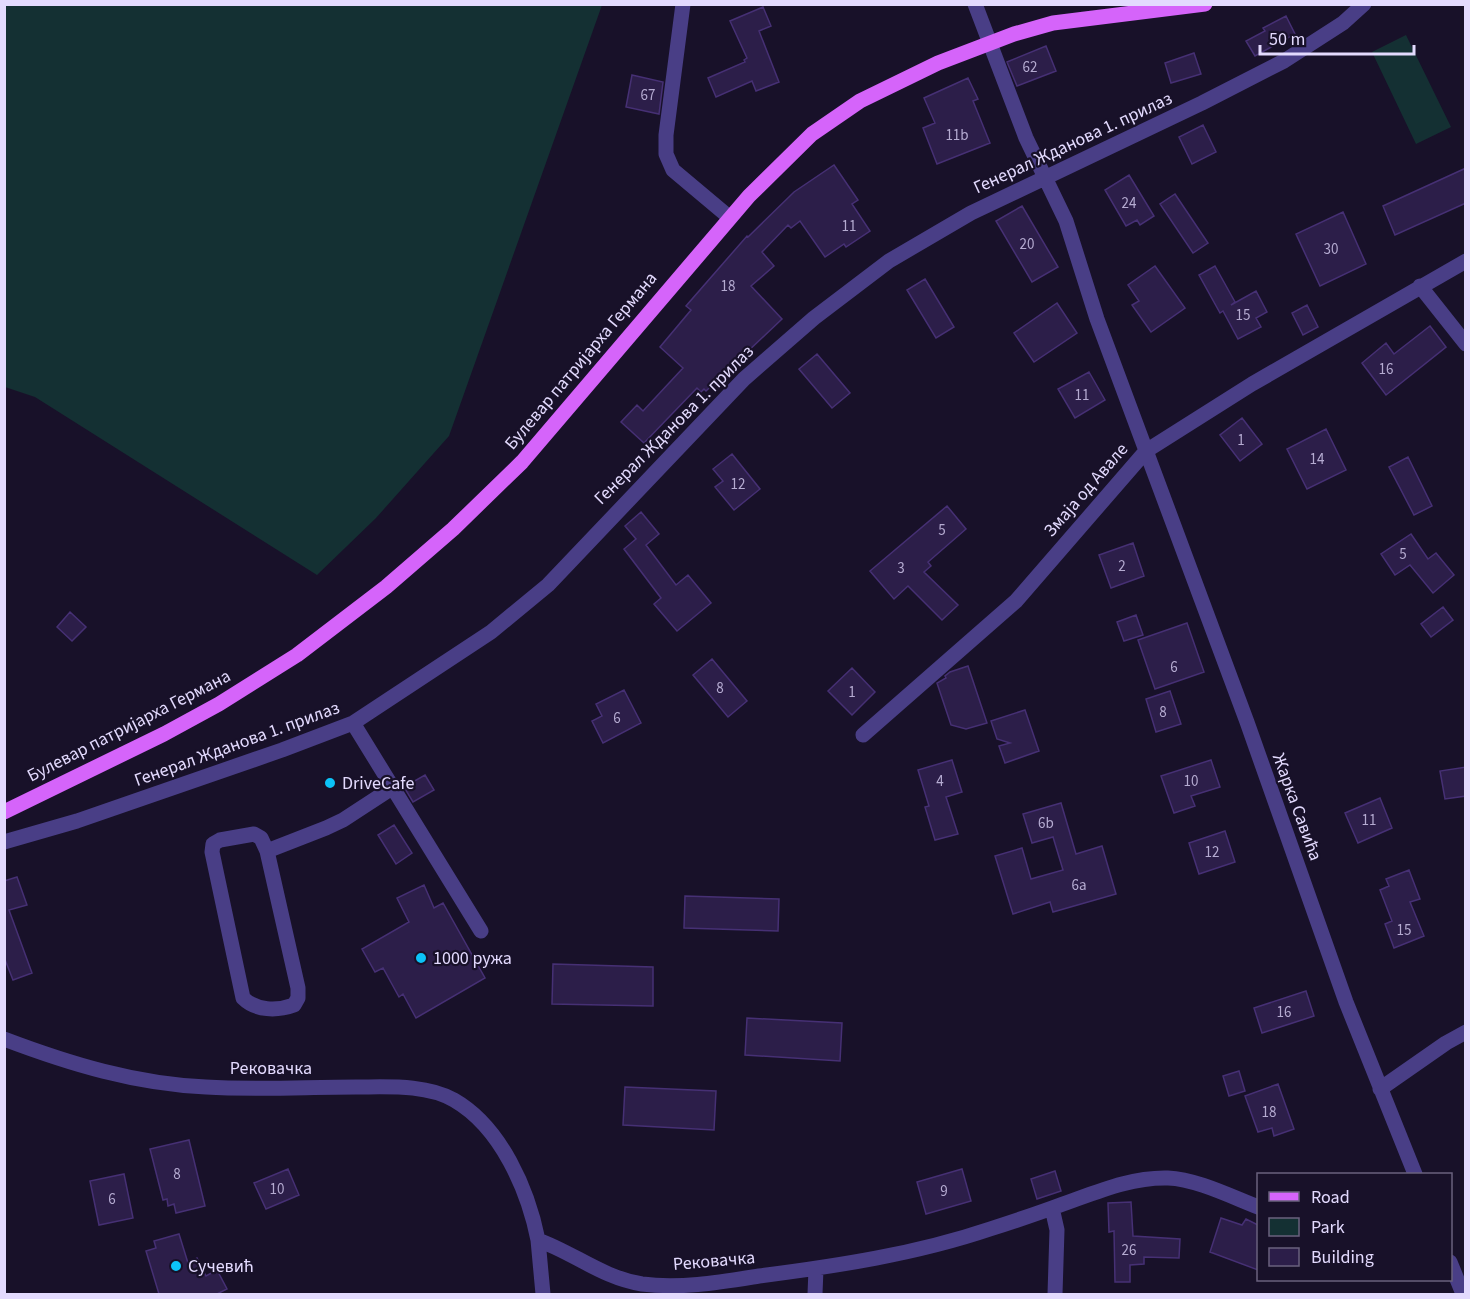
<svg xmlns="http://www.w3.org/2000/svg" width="1470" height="1299" viewBox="0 0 1470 1299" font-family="'Source Sans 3',sans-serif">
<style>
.green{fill:#143033}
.building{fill:#2c1e49;stroke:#463074;stroke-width:1.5}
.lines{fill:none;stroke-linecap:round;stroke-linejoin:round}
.minor{stroke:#493e86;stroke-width:15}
.major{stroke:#d564fa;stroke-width:15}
.poi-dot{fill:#0cc3f8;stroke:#181129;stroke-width:2}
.labels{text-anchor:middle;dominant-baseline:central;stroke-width:4.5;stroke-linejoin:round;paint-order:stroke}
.number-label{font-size:15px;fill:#b5abd1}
.street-label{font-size:18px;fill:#e3dafe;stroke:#181129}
.poi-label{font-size:18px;fill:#e3dafe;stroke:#181129;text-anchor:start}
</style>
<rect width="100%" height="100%" fill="#181129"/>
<path class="green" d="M5,4l597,1 -153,431 -73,82 -59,57 -282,-178 -30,-10z
M1406,35l45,92 -35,17 -44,-92z"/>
<path class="building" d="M763,7l8,19 -12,5 20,51 -23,9 -4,-10 -36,16 -8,-19 37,-16 -1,-2 3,-2 -17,-37z
M1286,16l9,18 -40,22 -9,-15 19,-10 -2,-3z
M1046,46l10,25 -39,15 -10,-24z
M1194,53l7,21 -30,9 -6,-20z
M632,75l31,7 -4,32 -33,-7z
M968,78l10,21 -5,2 17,42 -53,21 -14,-36 12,-5 -11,-25z
M1203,125l13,27 -24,12 -13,-27z
M834,165l24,35 -6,4 18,27 -24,16 -2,-3 -19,13 -25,-36 -9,7 -3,-3 -26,27 12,14 -23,20 31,33 -76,72 -2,-2 -3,3 -4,-4 -53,55 -23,-21 16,-17 6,6 40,-43 -23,-21 31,-37 -5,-4 61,-70 1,1 46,-45z
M1466,168v35l-71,32 -12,-29z
M1129,175l25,41 -14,9 -3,-5 -11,6 -21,-36z
M1175,194l33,49 -15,10 -33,-49z
M1022,206l36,61 -26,15 -36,-61z
M1343,212l23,52 -46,22 -24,-52z
M1155,266l30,42 -34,24 -19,-27 7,-4 -11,-16z
M1215,266l20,36 -4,3 25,-14 11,21 -11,6 5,9 -23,12 -15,-28 -3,2 -21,-38z
M925,279l29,48 -18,11 -29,-48z
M1057,303l20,30 -43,29 -20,-29z
M1307,305l11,22 -15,8 -11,-22z
M1430,326l16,21 -60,48 -24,-32 24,-20 8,11z
M817,354l33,39 -18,15 -33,-39z
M1089,372l16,28 -30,18 -17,-29z
M1242,418l20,26 -22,17 -20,-26z
M1326,429l20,41 -39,19 -20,-40z
M732,454l28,35 -26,21 -19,-23 8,-6 -10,-12z
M1408,457l24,49 -18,9 -25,-48z
M947,506l19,23 -38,33 3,4 -7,6 34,33 -16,15 -34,-34 -14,13 -24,-28z
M641,512l18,22 -13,11 30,40 12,-10 23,28 -34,28 -23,-27 7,-6 -37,-49 12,-10 -11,-13z
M1411,534l17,25 8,-6 18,22 -21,18 -23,-28 -15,10 -14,-21z
M1133,543l11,33 -33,12 -12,-33z
M1443,607l10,13 -22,17 -10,-13z
M70,612l16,15 -14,14 -15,-14z
M1136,615l7,20 -19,6 -7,-19z
M1187,623l17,49 -49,17 -17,-49z
M712,659l35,42 -19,16 -35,-42z
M968,666l19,57 -21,6 -15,-4 -14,-42 9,-5 -1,-2 5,-4z
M852,668l23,24 -23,23 -24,-24z
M624,690l17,33 -38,20 -11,-22 10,-5 -6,-12z
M1170,691l11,33 -25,8 -10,-33z
M1025,710l14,41 -34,12 -6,-17 11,-3 -13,-4 -6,-18z
M952,760l10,32 -16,5 12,37 -23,6 -10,-33 4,-1 -11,-36z
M1211,760l9,27 -29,9 4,10 -21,7 -13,-37z
M1466,767v29l-21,3 -5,-28z
M425,775l9,15 -21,12 -9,-15z
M1380,798l12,30 -34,15 -13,-30z
M1061,803l15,51 26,-8 14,48 -63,18 -3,-10 -37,12 -18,-58 27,-8 9,31 32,-9 -10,-33 -21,6 -9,-29z
M394,825l18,28 -16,11 -18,-29z
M1225,831l10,31 -36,12 -10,-31z
M1409,870l11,29 -10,3 14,34 -30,12 -9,-24 7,-3 -12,-31 9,-4 -3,-7z
M17,877l10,28 -18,5 23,63 -19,7 -9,-23v-76z
M424,885l10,23 9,-5 42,75 -69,40 -13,-24 -4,3 -16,-29 -8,4 -13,-23 47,-27 -12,-24z
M685,896l94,3 -1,32 -94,-3z
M553,964l100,3v39l-101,-2z
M1306,991l8,25 -52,17 -8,-25z
M747,1018l95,5 -2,38 -95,-6z
M1239,1071l6,20 -16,5 -6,-20z
M1278,1084l16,45 -20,7 -2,-8 -14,4 -13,-36z
M625,1087l91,4 -2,39 -91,-5z
M189,1140l16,66 -29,7 -2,-9 -6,2 -1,-7 -4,1 -13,-51z
M288,1169l11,26 -33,14 -12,-26z
M962,1169l9,32 -45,13 -9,-32z
M1055,1171l6,20 -24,8 -6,-20z
M124,1174l9,44 -34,7 -9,-44z
M1131,1202l2,34 47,3 -1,19 -35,-1v7l-14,1v17h-15l-1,-51 -5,1 -1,-29z
M1221,1218l21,7 4,-6 12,6v45l-48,-18z
M179,1234l9,29 9,-5 9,18 11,-6 10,19 -10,5h-58l-13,-43 10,-3 -2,-7z"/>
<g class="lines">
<path class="minor" d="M683,4l-17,131v19l7,16 56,47
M975,4l51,134 40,83 31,98 150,403 99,280 69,172
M1420,286l46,58
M353,723l128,208
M863,735l153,-134 130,-150 106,-67 214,-123
M254,834l7,4 6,13 31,137v10l-4,7c-17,6 -38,6 -51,-7l-31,-146 1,-8 7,-4z
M4,842l73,-21 205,-71 71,-27 138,-91 57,-47 196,-206 70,-61 75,-57 82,-48 231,-110 82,-42 59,-38 21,-19
M267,851l59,-23 17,-8 49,-32
M4,1039c66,25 132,45 202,48 50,3 100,0 150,0 31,0 70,-3 98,13 47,27 74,90 84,140 36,13 65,38 104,44 39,5 79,-2 117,-8 78,-10 157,-22 231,-47 25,-8 49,-16 73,-25 34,-12 68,-27 105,-26 28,1 64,19 90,29
M1380,1089l66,-46 20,-11
M1052,1208l5,22 -2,64
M538,1240l5,54
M1450,1262l13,32
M815,1294l1,-25"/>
<path class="major" d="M4,812l160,-78 55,-30 78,-49 89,-68 67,-58 69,-67 227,-266 63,-62 48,-33 78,-38 76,-29 39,-11 152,-19"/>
</g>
<g class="poi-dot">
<circle cx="330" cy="783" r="6"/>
<circle cx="421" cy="958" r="6"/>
<circle cx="176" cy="1266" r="6"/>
</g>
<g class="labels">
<g class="number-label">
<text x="1030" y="67">62</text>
<text x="648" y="95">67</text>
<text x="957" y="135">11b</text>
<text x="1129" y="203">24</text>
<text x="849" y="226">11</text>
<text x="1027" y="244">20</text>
<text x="1331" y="249">30</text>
<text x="728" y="286">18</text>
<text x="1243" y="315">15</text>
<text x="1386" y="369">16</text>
<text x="1082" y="395">11</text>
<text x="1241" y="440">1</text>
<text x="1317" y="459">14</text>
<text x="738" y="484">12</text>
<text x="942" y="530">5</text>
<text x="1403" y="554">5</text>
<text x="1122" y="566">2</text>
<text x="901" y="568">3</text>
<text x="1174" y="667">6</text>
<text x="720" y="688">8</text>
<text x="852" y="692">1</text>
<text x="1163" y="712">8</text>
<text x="617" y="718">6</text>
<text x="940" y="781">4</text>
<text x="1191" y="781">10</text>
<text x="1369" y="820">11</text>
<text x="1046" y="823">6b</text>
<text x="1212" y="852">12</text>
<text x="1079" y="885">6a</text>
<text x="1404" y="930">15</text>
<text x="1284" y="1012">16</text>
<text x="1269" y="1112">18</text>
<text x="177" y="1174">8</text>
<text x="277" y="1189">10</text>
<text x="944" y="1191">9</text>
<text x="112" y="1199">6</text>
<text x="1129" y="1250">26</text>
</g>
<g class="street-label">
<text transform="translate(1073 143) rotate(-25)">Генерал Жданова 1. прилаз</text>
<text transform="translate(581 361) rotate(-50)">Булевар патријарха Германа</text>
<text transform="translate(674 425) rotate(-45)">Генерал Жданова 1. прилаз</text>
<text transform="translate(1086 490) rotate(-49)">Змаја од Авале</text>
<text transform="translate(129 726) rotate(-27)">Булевар патријарха Германа</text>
<text transform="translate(237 744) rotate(-20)">Генерал Жданова 1. прилаз</text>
<text transform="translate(1297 807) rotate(70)">Жарка Савића</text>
<text x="271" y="1068">Рековачка</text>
<text transform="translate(714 1261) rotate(-5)">Рековачка</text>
</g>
<g class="poi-label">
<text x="342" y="783">DriveCafe</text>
<text x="433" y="958">1000 ружа</text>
<text x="188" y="1266">Сучевић</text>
</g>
</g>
<rect width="1470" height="1299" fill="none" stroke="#e3dafe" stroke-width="12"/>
<rect x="1257" y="1173" width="195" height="108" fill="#181129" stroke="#69617e" stroke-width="1.5"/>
<rect x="1269" y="1192" width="30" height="9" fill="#d564fa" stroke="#69617e" stroke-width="1.5"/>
<text x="1311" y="1203" font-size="18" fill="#e3dafe">Road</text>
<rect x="1269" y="1218" width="30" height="18" fill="#143033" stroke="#69617e" stroke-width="1.5"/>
<text x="1311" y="1233" font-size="18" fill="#e3dafe">Park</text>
<rect x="1269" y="1248" width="30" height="18" fill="#2c1e49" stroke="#69617e" stroke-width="1.5"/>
<text x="1311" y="1263" font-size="18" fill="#e3dafe">Building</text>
<path d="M1260 45v9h154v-9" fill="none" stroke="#e3dafe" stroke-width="3"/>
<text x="1269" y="45" font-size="18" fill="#e3dafe" stroke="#181129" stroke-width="4.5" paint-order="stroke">50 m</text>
</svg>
